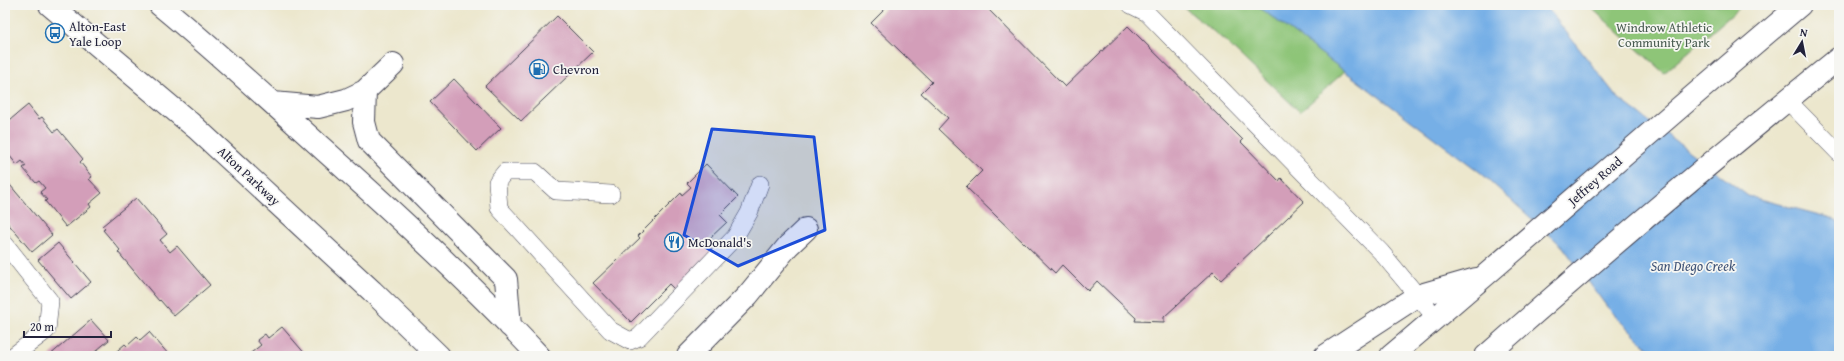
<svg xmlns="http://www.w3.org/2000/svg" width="1844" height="361" viewBox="0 0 1844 361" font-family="'Gentium Book Plus',serif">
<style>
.green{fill:#8ec578;stroke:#58745a}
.water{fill:#76afe6;stroke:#4c6890}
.building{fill:#d39eb9}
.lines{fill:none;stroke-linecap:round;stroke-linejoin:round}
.lane-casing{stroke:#404051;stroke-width:18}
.secondary-casing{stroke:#404051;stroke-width:24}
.primary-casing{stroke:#404051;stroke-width:24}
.lane{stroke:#fff;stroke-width:17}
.secondary{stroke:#fff;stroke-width:22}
.primary{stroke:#fff;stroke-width:22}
.marked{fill:#1d4ed8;fill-opacity:0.2;stroke:#1d4ed8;stroke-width:3;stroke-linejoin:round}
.labels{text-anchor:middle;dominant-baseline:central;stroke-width:3.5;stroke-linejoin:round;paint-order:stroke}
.poi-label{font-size:13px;fill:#22223b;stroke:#f6f6f2;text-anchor:start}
.park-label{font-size:13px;fill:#485b50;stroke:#f6f6f2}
.street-label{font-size:13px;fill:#22223b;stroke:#f6f6f2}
.water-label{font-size:14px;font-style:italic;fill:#3f5377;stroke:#f6f6f2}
</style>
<rect width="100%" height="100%" fill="#f6f6f2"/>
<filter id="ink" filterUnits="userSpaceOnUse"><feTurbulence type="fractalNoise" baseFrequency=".025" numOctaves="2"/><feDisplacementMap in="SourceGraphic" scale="8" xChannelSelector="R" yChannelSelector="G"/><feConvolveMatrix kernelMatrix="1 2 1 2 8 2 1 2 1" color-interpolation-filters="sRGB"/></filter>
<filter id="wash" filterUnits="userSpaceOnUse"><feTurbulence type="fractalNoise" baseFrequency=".012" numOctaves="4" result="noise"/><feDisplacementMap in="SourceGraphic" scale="16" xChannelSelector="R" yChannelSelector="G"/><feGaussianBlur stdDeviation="0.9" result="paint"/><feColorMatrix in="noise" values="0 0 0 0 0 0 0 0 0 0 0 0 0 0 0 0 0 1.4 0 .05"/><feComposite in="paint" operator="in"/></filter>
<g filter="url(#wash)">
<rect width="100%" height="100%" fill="#ece7cd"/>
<path class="green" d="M1181,5h75l89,66 -45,41 -76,-72z
M1588,5h155l-79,68z"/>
<path class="water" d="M1256,5h289l72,92 131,99 83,22 8,5v133h-180l-15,-12 -37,-37 -44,-60 -82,-74z"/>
<g id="blocks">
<path class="building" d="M880,5h104l81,82 63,-61 115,114 -2,2 38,39 2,-3 23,24 -83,78 -8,-8 -49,45v5l-29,-1 1,-3 -39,-37 -9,10 -26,-26 -7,8 -89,-86 16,-16 -44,-42 10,-11 -27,-25 11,-11 -61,-59 14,-14z
M557,16l36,36 -72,69 -36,-35z
M454,79l47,49 -24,23 -47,-49z
M28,105l11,14 3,-2 12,15 4,-3 25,30 -3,3 12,15 -3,2 13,14 -13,11 2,3 -25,20 -21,-26 2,-1 -7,-8 5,-4 -6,-7 -3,2 -13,-15 3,-2 -4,-5 -5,4 -12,-15v-26z
M706,164l32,33 -18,18 7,7 -18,17 6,6 -3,4 2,3 -39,38 -6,-6 -38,38 -38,-39 47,-45 -2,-2 43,-43 1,2 9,-8 -4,-4z
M5,179l47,56 -20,17 -27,-32z
M136,198l31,36 -7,6 10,12 7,-6 33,39 -36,31 -14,-16 -1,1 -41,-49 2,-2 -17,-20 2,-1 -3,-3z
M58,243l33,39 -20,17 -33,-39z
M91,320l18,20 -19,16h-41z
M282,327l25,29h-60l14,-11 -4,-5 8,-6 3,4z
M149,332l21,24h-59l14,-12 2,2 10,-9 3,3z"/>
</g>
</g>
<g filter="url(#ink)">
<use href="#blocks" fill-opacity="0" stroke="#404051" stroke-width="1"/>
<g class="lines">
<defs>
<path id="lane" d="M1131,5l16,8 234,239 55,66
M1787,100l52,53
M611,194l-55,-3 -21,-19h-30l-8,10 2,26 111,122 20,11 9,-4 96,-100 14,-24 11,-29
M5,244l45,57 -3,29 -34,26"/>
<path id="secondary" d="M50,5l146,123 176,163 67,65
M160,5c56,46 109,95 163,144 74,66 148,134 216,207
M365,91l28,-27
M273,103l45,4 28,-7 19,-9 -1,31 5,19 137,138 4,47
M688,356l60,-61 40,-49 18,-17"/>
<path id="primary" d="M1325,356l92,-60 59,-17
M1391,356c137,-116 271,-235 409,-351
M1486,356c115,-102 233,-201 353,-298"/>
</defs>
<use href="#lane" class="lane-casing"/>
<use href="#secondary" class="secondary-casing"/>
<use href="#primary" class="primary-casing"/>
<use href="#lane" class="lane"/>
<use href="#secondary" class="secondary"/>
<use href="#primary" class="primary"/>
</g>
</g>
<path class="marked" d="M712,129l102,8 11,93 -87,36 -54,-31z"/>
<defs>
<symbol id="bus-ring" viewBox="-11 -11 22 22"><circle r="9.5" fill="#f6f6f2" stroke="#1f6fb2" stroke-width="1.5"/><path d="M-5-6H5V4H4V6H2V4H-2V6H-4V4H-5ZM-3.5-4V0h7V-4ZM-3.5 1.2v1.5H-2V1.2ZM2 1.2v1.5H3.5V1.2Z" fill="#1f6fb2"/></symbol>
<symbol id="fuel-ring" viewBox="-11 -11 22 22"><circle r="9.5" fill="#f6f6f2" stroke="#1f6fb2" stroke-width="1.5"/><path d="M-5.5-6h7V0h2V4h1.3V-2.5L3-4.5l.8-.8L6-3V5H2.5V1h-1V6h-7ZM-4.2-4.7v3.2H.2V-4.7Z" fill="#1f6fb2"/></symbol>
<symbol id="restaurant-ring" viewBox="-11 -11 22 22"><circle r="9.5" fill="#f6f6f2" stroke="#1f6fb2" stroke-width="1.5"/><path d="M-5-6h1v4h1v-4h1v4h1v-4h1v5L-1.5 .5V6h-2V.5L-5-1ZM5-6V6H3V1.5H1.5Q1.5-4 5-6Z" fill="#1f6fb2"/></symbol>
</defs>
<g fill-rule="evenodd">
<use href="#bus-ring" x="44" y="22" width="22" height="22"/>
<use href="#fuel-ring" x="528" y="58" width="22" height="22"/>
<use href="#restaurant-ring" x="663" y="231" width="22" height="22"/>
</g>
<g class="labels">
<g class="poi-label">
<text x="69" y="26">Alton-East<tspan x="69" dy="15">Yale Loop</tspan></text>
<text x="553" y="69">Chevron</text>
<text x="688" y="242">McDonald's</text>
</g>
<g class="park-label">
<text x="1664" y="27">Windrow Athletic<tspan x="1664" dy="15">Community Park</tspan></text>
</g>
<g class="street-label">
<text transform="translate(249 176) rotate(43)">Alton Parkway</text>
<text transform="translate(1595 181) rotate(-41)">Jeffrey Road</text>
</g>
<g class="water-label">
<text x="1693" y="266">San Diego Creek</text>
</g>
</g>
<rect width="1844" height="361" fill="none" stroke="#f6f6f2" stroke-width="20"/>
<g transform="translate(1802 42) rotate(10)" stroke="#f6f6f2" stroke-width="3" paint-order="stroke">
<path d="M0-3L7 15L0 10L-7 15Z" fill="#22223b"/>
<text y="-6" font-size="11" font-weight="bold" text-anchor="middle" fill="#22223b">N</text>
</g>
<path d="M24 331v6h87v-6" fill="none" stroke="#22223b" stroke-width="2"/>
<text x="30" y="331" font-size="12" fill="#22223b" stroke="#f6f6f2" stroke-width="3" paint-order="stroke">20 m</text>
</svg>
